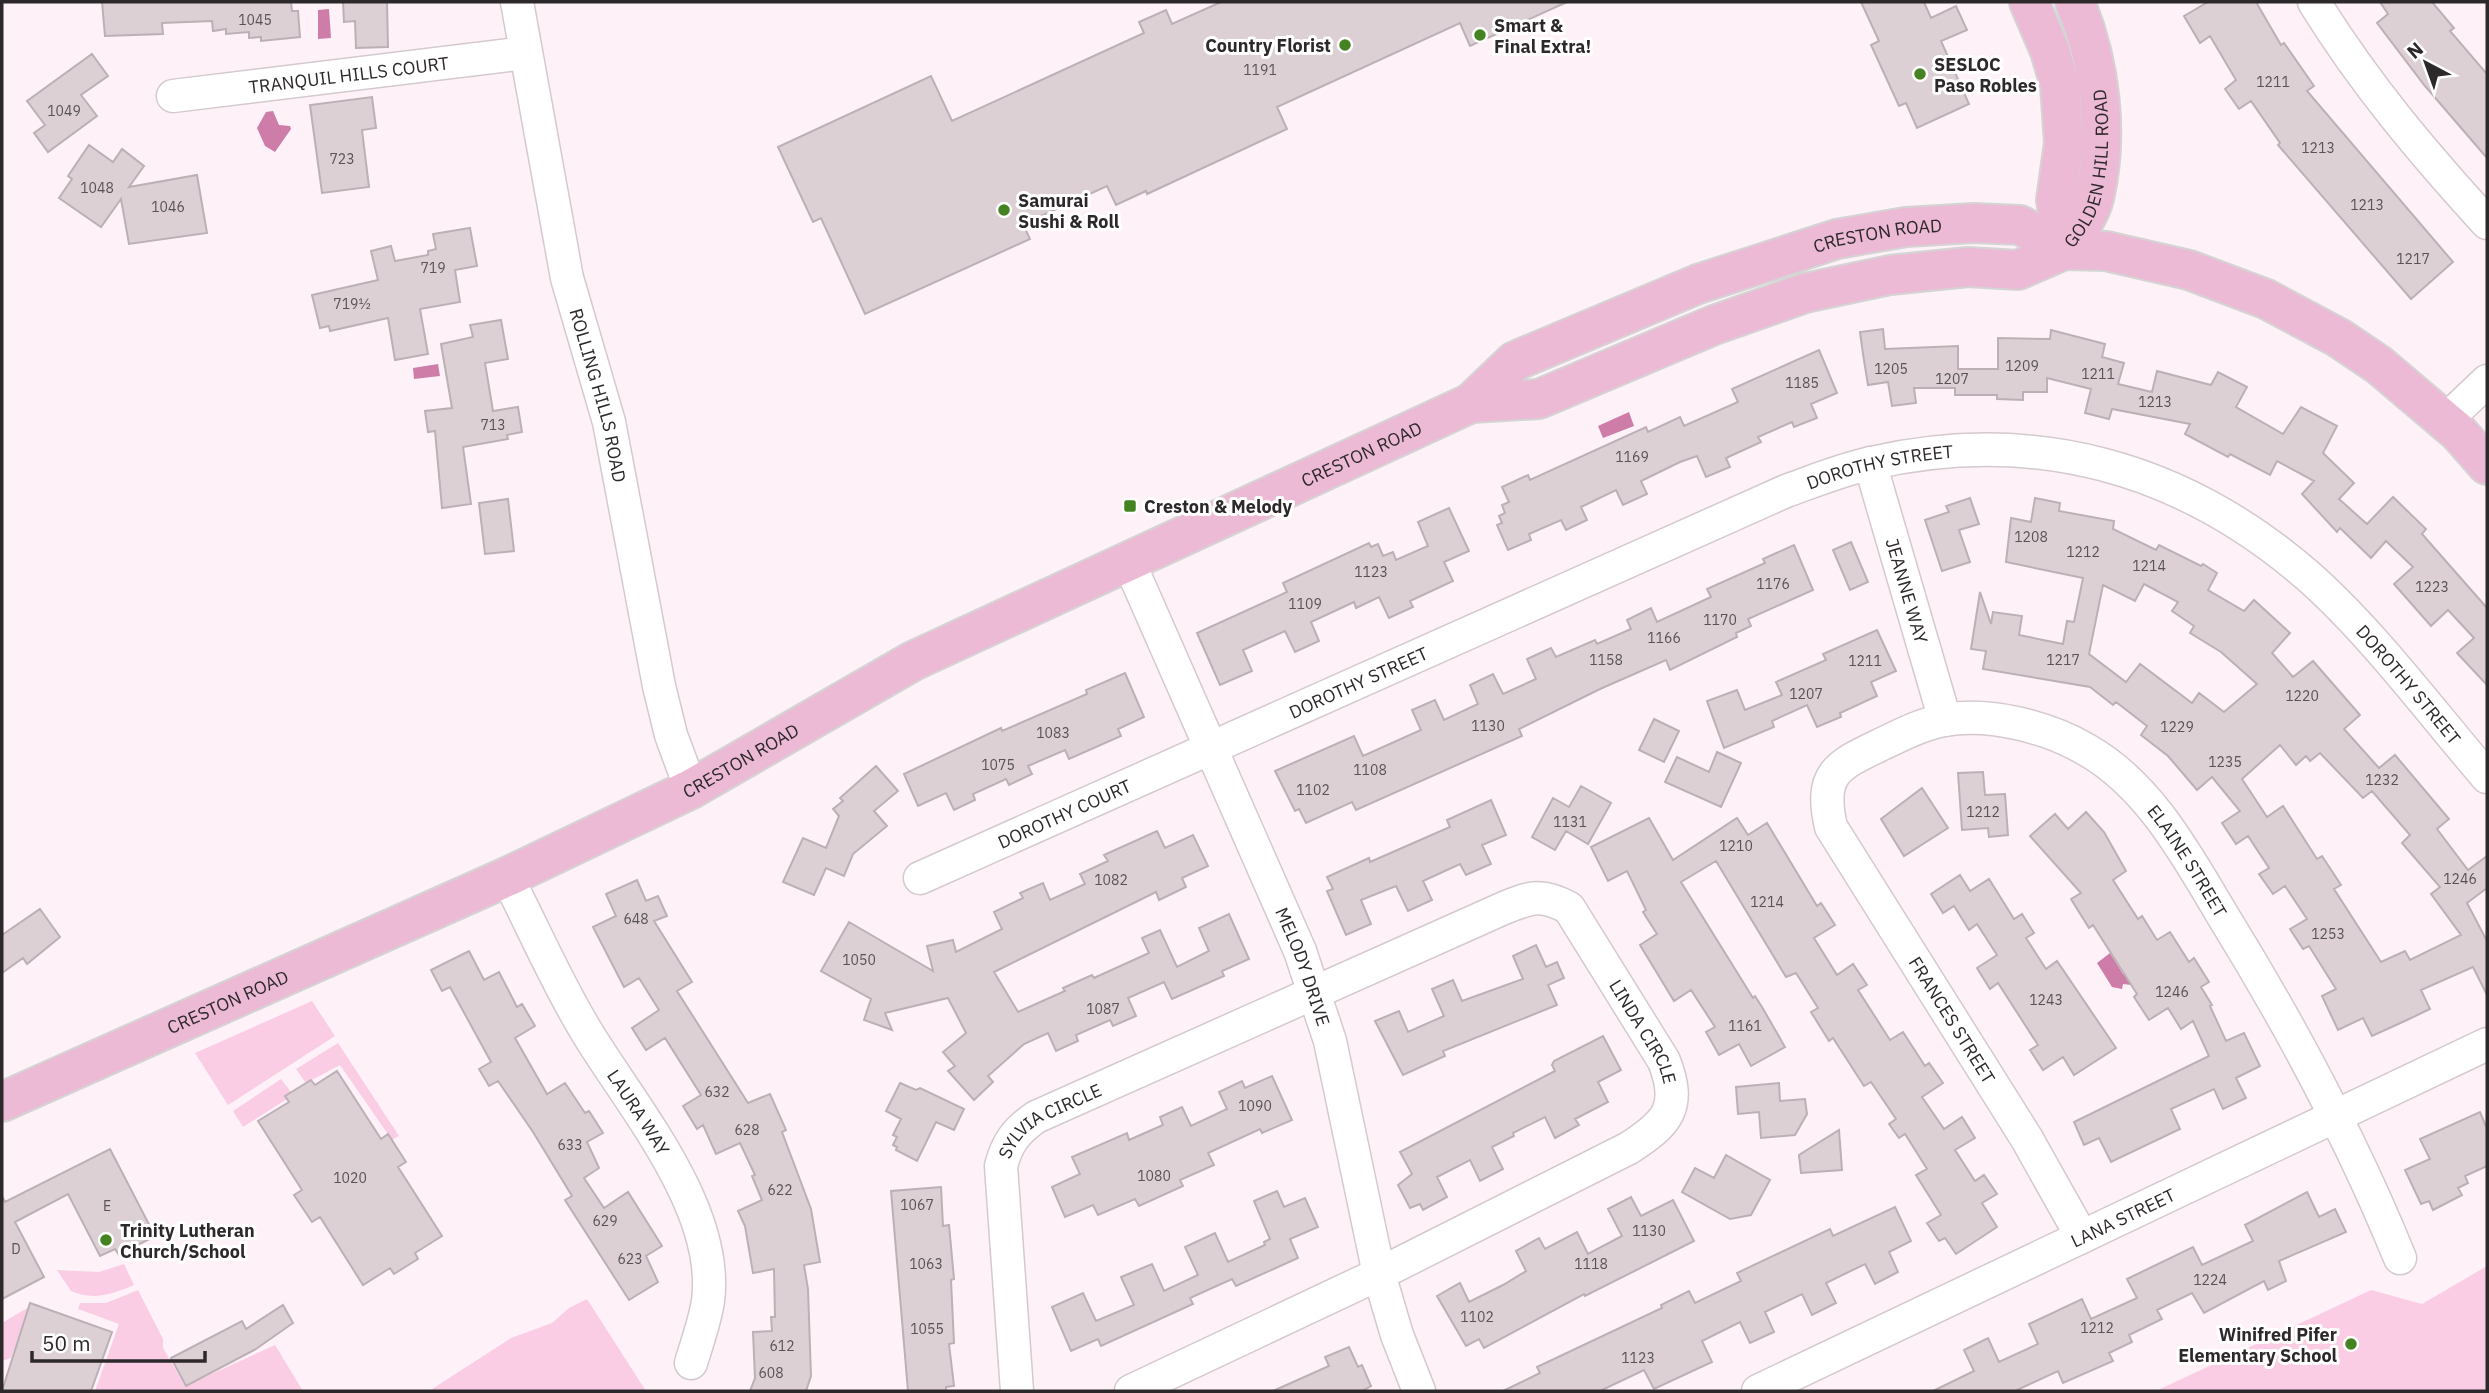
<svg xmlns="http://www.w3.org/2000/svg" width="2489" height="1393" viewBox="0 0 2489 1393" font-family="'IBM Plex Sans',sans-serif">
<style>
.green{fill:#fbcde4}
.water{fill:#ce7da9}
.building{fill:#dcd0d5;stroke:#bcb0b6;stroke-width:2;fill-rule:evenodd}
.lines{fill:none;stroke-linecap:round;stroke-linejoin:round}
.minor-casing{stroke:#d5c9ce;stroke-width:35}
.major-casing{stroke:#d5d4d5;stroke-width:42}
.minor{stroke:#fff;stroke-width:32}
.major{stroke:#ecbad5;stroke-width:38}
.poi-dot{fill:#458221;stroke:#fff;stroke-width:2.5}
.labels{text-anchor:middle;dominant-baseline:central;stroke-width:6;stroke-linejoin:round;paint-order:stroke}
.number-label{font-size:14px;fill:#595356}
.poi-label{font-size:18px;font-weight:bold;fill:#2d292b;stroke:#fff;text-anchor:start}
.street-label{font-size:18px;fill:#2d292b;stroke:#fff}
</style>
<rect width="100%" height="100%" fill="#fef2f8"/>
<path class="green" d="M312,1001l23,35 -107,69 -33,-52z
M338,1043l61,93 -7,4 -52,-75 -34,18 -10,-14z
M281,1079l10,13 -4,7 -44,28 -10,-16z
M124,1264l10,21c-22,9 -40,16 -63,6l-14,-21 42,2z
M2487,1266v125h-331l215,-101 51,14z
M138,1290l25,49v9l22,38 90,-41 28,46h-208l24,-67 -41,-15 2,-6h26z
M587,1299l59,92h-217l82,-53 41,-15 17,-15z
M29,1307l-18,51 -9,3v-38z"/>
<path class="water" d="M329,9l2,29 -13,1v-29z
M273,111l6,14 11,1 1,3 -16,23 -10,-6 -8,-18 9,-16z
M438,364l2,12 -26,3 -1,-11z
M1629,412l5,14 -31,12 -5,-12z
M2110,953l13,21 10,2 -2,9 -8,-1 -1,5 -10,-2 -15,-24z"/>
<path class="building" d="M102,2h189l1,9h6l2,26 -39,4v-4l-12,1v-6l-23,2v-5l-13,2 -1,-10 -50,2 1,11 -58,2z
M343,2h44l1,45 -32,1 -1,-27 -11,1z
M1221,2h346l-97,44 -10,-23 -183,84 10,22 -140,65 -1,-3 -30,14 -9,-19 -84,38 7,15 -165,75 -44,-96 -8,4 -35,-75 153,-71 21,45 192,-88 -5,-11 27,-12 6,14z
M1861,2h63l7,16 25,-12 11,24 -26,11 28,63 -52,24 -11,-25 -7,3 -28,-61 8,-4z
M2208,2h48l25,43 3,-2 30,43 -7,5 146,171 -42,37 -133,-154 2,-2 -29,-42 -12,8 -14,-20 11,-9 -26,-44 -10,7 -16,-27z
M2380,2h52l22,26 -4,3 37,43v84l-62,-72 -48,-63 11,-9z
M92,54l16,22 -27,19 16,21 -49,36 -14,-19 11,-8 -18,-24z
M372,97l4,31 -14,2 7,57 -47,6 -12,-88z
M89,145l24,17 9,-13 22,17 -15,21 68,-12 10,58 -78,11 -8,-45 -20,28 -42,-29 13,-19 -4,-3z
M470,228l7,38 -22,4 5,32 -40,7 8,45 -33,6 -7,-42 -58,13 -1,-5 -9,2 -8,-33 66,-15 -7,-29 20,-5 4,15 33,-6v-4l8,-2 -3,-15z
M501,320l7,39 -23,4 8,48 25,-4 4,25 -15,3 1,4 -45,8 8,57 -29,4 -7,-77 -7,1 -3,-21 27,-3 -11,-64 32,-7 -3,-12z
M1883,329l2,20 73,-3v23h40v-31l52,1 1,-9 54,14 -3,13 22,6 -6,21 34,8 5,-21 54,14 7,-13 29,15 -11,20 47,27 18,-27 36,19 -14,27 31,30 -15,16 28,25 26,-27 33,32 -4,5 65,74v77l-30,-32 17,-15 -26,-28 -17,16 -37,-42 19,-17 -27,-26 -15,17 -31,-30 -3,4 -35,-38 12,-13 -37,-20 -7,14 -40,-21 -2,3 -43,-23 5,-10 -78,-15 -3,10 -24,-6 6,-24 -44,-11v14h-24v8l-26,-1v-4h-42v-7h-41l2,15 -24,3 -4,-24 -20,3 -5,-31 -3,-22z
M1819,350l18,43 -26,11 6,14 -23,9 -2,-5 -34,15 3,5 -35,16 4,9 -24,10 -9,-21 -17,6 -39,19 6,13 -24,11 -7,-15 -35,17 6,13 -21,10 -5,-10 -32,14 2,6 -23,10 -11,-25 5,-2 -3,-7 6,-3 -3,-8 7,-3 -7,-15 26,-12 2,5 116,-53 2,5 32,-15 4,9 54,-24 -6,-13z
M1970,498l9,26 -20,6 11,32 -28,9 -17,-51 24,-8 -3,-6z
M2035,498l25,5 -1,8 55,10 -1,8 43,21 3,-5 42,21 2,-2 14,9 -9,17 36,21 10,-11 36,33 -18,20 21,24 20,-16 47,54 -16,14 35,39 16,-13 54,64 -12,10 31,41 19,-14v32l-20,15 20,38v54l-14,-28 -52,23 9,19 -23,11 -35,16 -9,-18 -25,12 -16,-34 14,-7 -27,-43 -6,3 -13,-20 17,-10 -22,-33 -12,8 -14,-20 10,-6 -21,-32 -12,8 -14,-21 18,-12 -28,-34 -15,13 -29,-34 -27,-21 6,-9 -31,-24 -3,3 -23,-18 -107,-18 3,-18 -15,-2 9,-57 11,32 2,-12 29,4 -3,19 44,9 4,-23 7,1 9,-44 -77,-16 5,-44 20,4zM2144,584l34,18 -6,9 22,15 -4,7 31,19 36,32 -33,28 -25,-19 -7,10 -52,-39 -14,18 -37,-28 14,-69 32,16zM2280,745l16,20 10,-9 4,5 10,-8 43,45 9,-7 38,44 -8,8 38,44 -9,7 30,41 -51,25 -5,-9 -24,11 -47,-73 7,-4 -19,-29 -5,3 -34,-53 -16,11 -25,-38z
M508,499l6,52 -29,3 -6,-51z
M1449,508l20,43 -25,11 9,19 -43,20 3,6 -24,11 -10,-21 -23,11 -2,-6 -43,20 8,19 -24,11 -10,-21 -42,19 9,21 -32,14 -23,-52 90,-41 -4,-9 86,-40 2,4 7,-3 5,12 10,-4 3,8 32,-14 -10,-24z
M1851,542l17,40 -18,8 -17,-40z
M1794,545l19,45 -65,29 3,7 -15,7 1,4 -67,33 -4,-10 -66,29 -81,40 3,7 -166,74 -4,-8 -46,21 -7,-14 -4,2 -20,-40 79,-35 9,20 58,-26 -9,-20 23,-10 9,20 34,-16 -8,-19 23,-11 10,20 33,-15 -9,-20 24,-11 5,9 39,-17 2,4 34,-15 -4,-9 24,-12 6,14 54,-25 -4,-8 58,-26 -2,-4z
M1877,630l19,41 -25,11 6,14 -37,17 1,4 -24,10 -10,-22 -35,16 2,6 -50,21 -17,-47 30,-11 8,20 37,-15 -6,-13 50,-22 -3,-6z
M1125,673l19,44 -26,12 3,7 -52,23 -4,-9 -37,16 4,8 -23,11 -3,-6 -33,15 2,6 -21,10 -8,-17 -28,13 -14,-32 97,-46 1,3 85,-37 -1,-4z
M1654,719l25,12 -15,31 -25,-12z
M1717,752l24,11 -20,44 -56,-25 12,-25 32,15z
M876,766l22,25 -24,20 13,15 -34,28 -9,22 -18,-8 -12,27 -31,-13 20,-44 23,10 13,-32 -6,-7 10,-8 -3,-3z
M1983,772l2,23 20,-1 3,41 -19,2 -1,-9 -26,2 -4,-57z
M1581,786l30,17 -23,41 -22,-13 -11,19 -23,-13 21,-39 16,9z
M1922,788l26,40 -44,28 -23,-37z
M1491,800l15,35 -24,10 9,19 -25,11 -6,-11 -37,17 9,19 -24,11 -12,-25 -35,14 10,24 -25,11 -19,-44 6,-2 -6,-12 42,-19 1,4 80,-35 -3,-7z
M2086,812l18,20 22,39 -13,9 25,39 4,-3 15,24 13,-8 19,30 5,-4 15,24 -8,5 11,18 -2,1 16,35 18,-8 16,33 -24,12 10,20 -23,11 -9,-20 -43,20 9,20 -69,33 -12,-24 -15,7 -10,-23 135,-66 -16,-35 -12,8 -13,-21 -19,12 -15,-23 3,-3 -44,-69 -4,3 -18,-29 10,-6 -51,-57 25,-22 13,15z
M1649,818l24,42 64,-42 11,17 19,-12 50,83 4,-3 14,22 -21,13 23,37 16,-11 14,21 -9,5 32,50 13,-8 22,34 4,-3 14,20 -21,14 22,32 18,-12 13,21 -20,12 20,31 9,-6 13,19 -15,9 15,24 -41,27 -11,-16 -6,3 -12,-18 14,-8 -25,-40 11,-6 -22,-35 -6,4 -10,-14 7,-5 -25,-37 -7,4 -31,-48 -4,3 -18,-29 7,-4 -22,-35 -10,4 -70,-116 -35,21 72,116 2,-2 7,11 23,40 -34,19 -12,-22 -20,11 -13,-23 9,-5 -24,-37 -17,11 -34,-56 17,-11 -14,-22 3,-2 -19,-39 -19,10 -17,-34z
M1157,831l8,17 28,-13 15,31 -26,12 4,9 -27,13 -3,-8 -162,80 24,40 47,-21 -2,-3 29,-13 2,3 55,-25 -7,-15 18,-8 17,37 32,-16 -10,-23 30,-14 20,45 -27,12 2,5 -52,23 -8,-17 -36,16 8,18 -23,10 -3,-6 -34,15 2,6 -22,10 -8,-18 -24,11 -36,32 5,6 -19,18 -26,-29 7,-5 -12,-14 23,-19 -18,-35 -63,15 7,17 -28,-10 7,-21 -50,-28 28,-49 84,49 -6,-25 26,-6 3,12 46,-23 -8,-17 29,-14 -3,-5 23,-10 7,17 35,-16 -5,-10 28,-13 -4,-6z
M1960,875l10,16 19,-12 25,40 8,-5 12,19 -8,5 20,31 11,-8 59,87 -42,27 -11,-18 -20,13 -13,-20 8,-5 -40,-62 -8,6 -13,-21 20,-13 -20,-31 -8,6 -15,-24 -11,7 -12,-19z
M637,880l9,21 12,-5 9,20 -13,5 38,61 -15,9 71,112 22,-9 16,36 -4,2 29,77 9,53 -16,3 4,24 3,87 -5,15h-56l5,-13 -2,-46 19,-1 -1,-14h4l-1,-48 -21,4 -8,-47 -7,-15 24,-11 -10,-24 3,-1 -15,-32 -24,11 -13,-29 -6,4 -14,-23 18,-11 -36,-57 -19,12 -14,-22 27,-18 -20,-32 -15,9 -31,-60 23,-11 -10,-22z
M40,909l20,28 -33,27 -4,-6 -21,15v-38z
M1536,945l10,22 11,-5 7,16 -16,7 9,20 -114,46 2,5 -42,19 -28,-54 24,-10 9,21 36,-16 -12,-27 21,-9 9,21 61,-22 -10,-23z
M469,951l15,29 15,-8 18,35 5,-3 13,22 -20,12 32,56 18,-11 20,30 4,-2 14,22 -16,9 12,26 -15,10 20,30 24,-16 34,54 -16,10 12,26 -29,18 -64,-100 7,-4 -39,-64 -35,-51 -9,5 -10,-17 12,-7 -41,-75 -8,4 -11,-21z
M1603,1036l18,34 -23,12 10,20 -33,17 4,6 -24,13 -10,-21 -32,16 1,3 -22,11 11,22 -23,12 -10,-21 -33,17 10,20 -24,13 -3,-6 -10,4 -12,-23 14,-11 -12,-22 155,-81 -3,-6 2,-4z
M337,1071l44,68 7,-5 18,28 -8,5 44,69 -27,17 3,6 -24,15 -4,-6 -27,17 -43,-68 -8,5 -18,-27 8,-5 -44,-69 31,-19 -4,-6 26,-16 4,5z
M1272,1076l20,44 -30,13 -2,-4 -52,24 6,12 -34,15 3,6 -44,20 -4,-7 -37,16 -5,-10 -28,12 -13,-30 28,-13 -8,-17 55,-24 2,7 34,-15 -3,-8 22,-10 9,19 36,-17 -8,-17 23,-11 3,7z
M900,1083l16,7 4,-2 44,21 -10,21 -18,-8 -19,39 -21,-11 1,-3 -4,-2 4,-8 -4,-2 8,-16 -15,-8z
M1779,1083l1,18 25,-2 2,15 -12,21 -34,3 -2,-26 -21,2 -2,-27z
M2480,1112l7,17v37l-22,10 3,7 -10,5 4,7 -29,15 -4,-9 -8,3 -16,-34 25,-11 -10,-20z
M1839,1130l3,40 -41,3 -2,-18z
M110,1149l45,87 -36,19 -4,-6 -15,7 -32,-62 -53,28 29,55 -42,22v-103l3,6z
M1726,1155l44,25 -19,35 -21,4 -48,-27 13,-24 19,10z
M941,1187l2,39 6,-1 5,54 -3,1 3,63 -5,1 5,42 -8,1v4h-38l-17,-200z
M1277,1191l7,16 21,-9 13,29 -28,12 8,19 -62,28 -4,-7 -42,19 3,6 -92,42 -3,-7 -27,12 -19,-44 31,-14 13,28 38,-16 -13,-28 31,-13 12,27 34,-16 -13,-28 30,-14 13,29 37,-17 -1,-3 6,-3 -16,-38z
M2307,1192l12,25 16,-8 11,23 -67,29 7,20 -18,9 -4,-9 -60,32 -12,-20 -35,17 5,9 -33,16 3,7 -23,11 4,8 -50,22 -5,-12 -43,20h-82l41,-20 -10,-21 24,-12 11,24 39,-18 -9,-20 53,-25 9,20 46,-21 -10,-19 66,-32 9,18 51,-24 -8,-16z
M1631,1197l10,19 32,-16 21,41 -109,55 -1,-2 -100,54 -5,-9 -13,7 -29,-50 23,-13 9,19 34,-17 23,-14 -10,-20 23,-13 6,11 32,-17 11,22 34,-18 -14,-27z
M1895,1207l16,34 -22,11 9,20 -23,12 -10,-20 -39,19 10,20 -24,12 -10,-21 -37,18 9,20 -24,11 -10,-21 -38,19 10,21 -58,27 -10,-19 -44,21h-97l37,-18 -3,-6 125,-59 -1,-3 28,-14 6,12 46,-22 -4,-8 93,-44 3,7z
M30,1303l82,29 -21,59h-89z
M283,1305l10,18 -37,26 -70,37 -15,-28 71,-37 4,8z
M1349,1347l9,20 4,-2 9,21 -9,5h-89l56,-25 -4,-9z"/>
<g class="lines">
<defs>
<g id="minor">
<path id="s1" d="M517,2l50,276 42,144 50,264 12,49 20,54"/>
<path d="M2314,2c50,81 109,151 173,221"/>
<path id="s2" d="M173,96l352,-43"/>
<path d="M2445,421l42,-40"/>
<path id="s3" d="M1870,463l75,257"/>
<path id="s4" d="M1128,560l172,391 30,90 49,233 18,61 22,56"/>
<path id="s5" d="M507,877c27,52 50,107 81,157 45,74 132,175 120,267 -3,20 -11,42 -17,62"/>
<path id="s6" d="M920,878l866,-387c28,-10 57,-22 86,-28 162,-37 310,4 435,112 64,56 124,137 180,202"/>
<path id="s7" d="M2082,1237l-55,-98 -196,-312c-12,-53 5,-61 49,-82 21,-10 42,-21 64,-25 46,-8 104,7 143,30 63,36 100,106 136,166 68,110 128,222 177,342"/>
<path id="s8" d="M1017,1391l-16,-225c6,-23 15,-35 35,-49l468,-209c27,-11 38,-15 65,0l95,153c18,46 4,62 -35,87l-250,126 -248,117"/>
<path id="s9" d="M1758,1391l729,-347"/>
</g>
<g id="major">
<path d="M2029,2l21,49 10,34 4,58 -8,57 8,50"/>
<path id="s10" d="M2064,250c10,-15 26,-34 30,-52 15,-64 6,-136 -19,-196"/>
<path d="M1471,403l68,-4 175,-74 91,-32 85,-18 78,-8 50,3 46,-20 42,1 83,19 77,29 73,39 40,27 79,67 29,33"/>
<path id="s11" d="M2,1102l505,-225 184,-88 222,-128 558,-258 44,-42 183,-77 139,-45 69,-12 68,-4 46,2 44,25"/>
</g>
</defs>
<use href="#minor" class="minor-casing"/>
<use href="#major" class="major-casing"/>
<use href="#minor" class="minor"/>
<use href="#major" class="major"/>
</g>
<g class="poi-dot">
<circle cx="1480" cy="35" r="7"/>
<circle cx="1345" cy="45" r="7"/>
<circle cx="1920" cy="74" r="7"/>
<circle cx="1004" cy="210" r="7"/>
<rect x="1123" y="499" width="14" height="14" rx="3.5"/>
<circle cx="106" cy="1240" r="7"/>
<circle cx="2351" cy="1344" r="7"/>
</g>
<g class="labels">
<g class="number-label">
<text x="255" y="20">1045</text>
<text x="1260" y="70">1191</text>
<text x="2273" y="82">1211</text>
<text x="64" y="111">1049</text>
<text x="2318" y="148">1213</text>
<text x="342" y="159">723</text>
<text x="97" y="188">1048</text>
<text x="2367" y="205">1213</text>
<text x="168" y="207">1046</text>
<text x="2413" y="259">1217</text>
<text x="433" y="268">719</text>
<text x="352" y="304">719½</text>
<text x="2022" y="366">1209</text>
<text x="1891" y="369">1205</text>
<text x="2098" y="374">1211</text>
<text x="1952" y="379">1207</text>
<text x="1802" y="383">1185</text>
<text x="2155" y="402">1213</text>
<text x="493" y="425">713</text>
<text x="1632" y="457">1169</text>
<text x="2031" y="537">1208</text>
<text x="2083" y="552">1212</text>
<text x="2149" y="566">1214</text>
<text x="1371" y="572">1123</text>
<text x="1773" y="584">1176</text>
<text x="2432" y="587">1223</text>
<text x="1305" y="604">1109</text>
<text x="1720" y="620">1170</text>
<text x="1664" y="638">1166</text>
<text x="1606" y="660">1158</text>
<text x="2063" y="660">1217</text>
<text x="1865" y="661">1211</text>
<text x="1806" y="694">1207</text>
<text x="2302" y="696">1220</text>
<text x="1488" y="726">1130</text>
<text x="2177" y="727">1229</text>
<text x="1053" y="733">1083</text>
<text x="2225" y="762">1235</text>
<text x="998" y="765">1075</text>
<text x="1370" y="770">1108</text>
<text x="2382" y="780">1232</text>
<text x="1313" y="790">1102</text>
<text x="1983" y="812">1212</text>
<text x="1570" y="822">1131</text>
<text x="1736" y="846">1210</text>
<text x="2460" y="879">1246</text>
<text x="1111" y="880">1082</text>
<text x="1767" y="902">1214</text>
<text x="636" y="919">648</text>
<text x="2328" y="934">1253</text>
<text x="859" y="960">1050</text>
<text x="2172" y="992">1246</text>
<text x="2046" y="1000">1243</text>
<text x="1103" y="1009">1087</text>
<text x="1745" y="1026">1161</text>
<text x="717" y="1092">632</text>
<text x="1255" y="1106">1090</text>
<text x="747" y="1130">628</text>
<text x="570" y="1145">633</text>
<text x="1154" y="1176">1080</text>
<text x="350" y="1178">1020</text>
<text x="780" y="1190">622</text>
<text x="917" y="1205">1067</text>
<text x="107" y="1206">E</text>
<text x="605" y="1221">629</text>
<text x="1649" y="1231">1130</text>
<text x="16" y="1249">D</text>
<text x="630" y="1259">623</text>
<text x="926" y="1264">1063</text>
<text x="1591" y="1264">1118</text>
<text x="2210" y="1280">1224</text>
<text x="1477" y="1317">1102</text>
<text x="2097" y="1328">1212</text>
<text x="927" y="1329">1055</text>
<text x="782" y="1346">612</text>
<text x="1638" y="1358">1123</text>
<text x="771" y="1373">608</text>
</g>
<g class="poi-label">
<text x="1494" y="25">Smart &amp;<tspan x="1494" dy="21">Final Extra!</tspan></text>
<text x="1331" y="45" text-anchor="end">Country Florist</text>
<text x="1934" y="64">SESLOC<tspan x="1934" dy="21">Paso Robles</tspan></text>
<text x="1018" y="200">Samurai<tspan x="1018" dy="21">Sushi &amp; Roll</tspan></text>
<text x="1144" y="506">Creston &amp; Melody</text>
<text x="120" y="1230">Trinity Lutheran<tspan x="120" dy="21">Church/School</tspan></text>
<text x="2337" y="1334" text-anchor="end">Winifred Pifer<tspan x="2337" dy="21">Elementary School</tspan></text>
</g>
<g class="street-label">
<text stroke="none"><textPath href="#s2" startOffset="177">TRANQUIL HILLS COURT</textPath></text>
<text stroke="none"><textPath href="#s10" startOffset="88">GOLDEN HILL ROAD</textPath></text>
<text stroke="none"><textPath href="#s11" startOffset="2074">CRESTON ROAD</textPath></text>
<text stroke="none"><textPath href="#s1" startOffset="402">ROLLING HILLS ROAD</textPath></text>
<text stroke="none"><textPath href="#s11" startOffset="1507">CRESTON ROAD</textPath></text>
<text stroke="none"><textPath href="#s6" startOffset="1046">DOROTHY STREET</textPath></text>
<text stroke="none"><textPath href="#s3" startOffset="133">JEANNE WAY</textPath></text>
<text stroke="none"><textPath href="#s6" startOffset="480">DOROTHY STREET</textPath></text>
<text stroke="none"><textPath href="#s6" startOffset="1656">DOROTHY STREET</textPath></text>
<text stroke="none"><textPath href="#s11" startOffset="814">CRESTON ROAD</textPath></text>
<text stroke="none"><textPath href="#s6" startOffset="158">DOROTHY COURT</textPath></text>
<text stroke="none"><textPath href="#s7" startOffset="959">ELAINE STREET</textPath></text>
<text stroke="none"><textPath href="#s4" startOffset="443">MELODY DRIVE</textPath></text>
<text stroke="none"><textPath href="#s11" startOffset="247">CRESTON ROAD</textPath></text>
<text transform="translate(1952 1020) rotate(58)">FRANCES STREET</text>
<text stroke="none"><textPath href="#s8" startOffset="1013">LINDA CIRCLE</textPath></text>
<text stroke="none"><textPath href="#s5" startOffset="270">LAURA WAY</textPath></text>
<text stroke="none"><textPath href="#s8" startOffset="296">SYLVIA CIRCLE</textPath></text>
<text stroke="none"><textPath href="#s9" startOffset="404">LANA STREET</textPath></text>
</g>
</g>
<rect width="2489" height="1393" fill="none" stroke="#2d292b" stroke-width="7"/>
<g transform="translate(2426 63) rotate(319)" stroke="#ffffff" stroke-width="5" paint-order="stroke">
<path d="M0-5L12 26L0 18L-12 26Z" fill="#2d292b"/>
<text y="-10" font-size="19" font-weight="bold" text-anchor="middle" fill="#2d292b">N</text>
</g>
<path d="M32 1351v10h173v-10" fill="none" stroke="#2d292b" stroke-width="3.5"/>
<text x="42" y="1351" font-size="21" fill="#2d292b" stroke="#ffffff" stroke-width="5" paint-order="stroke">50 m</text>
</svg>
